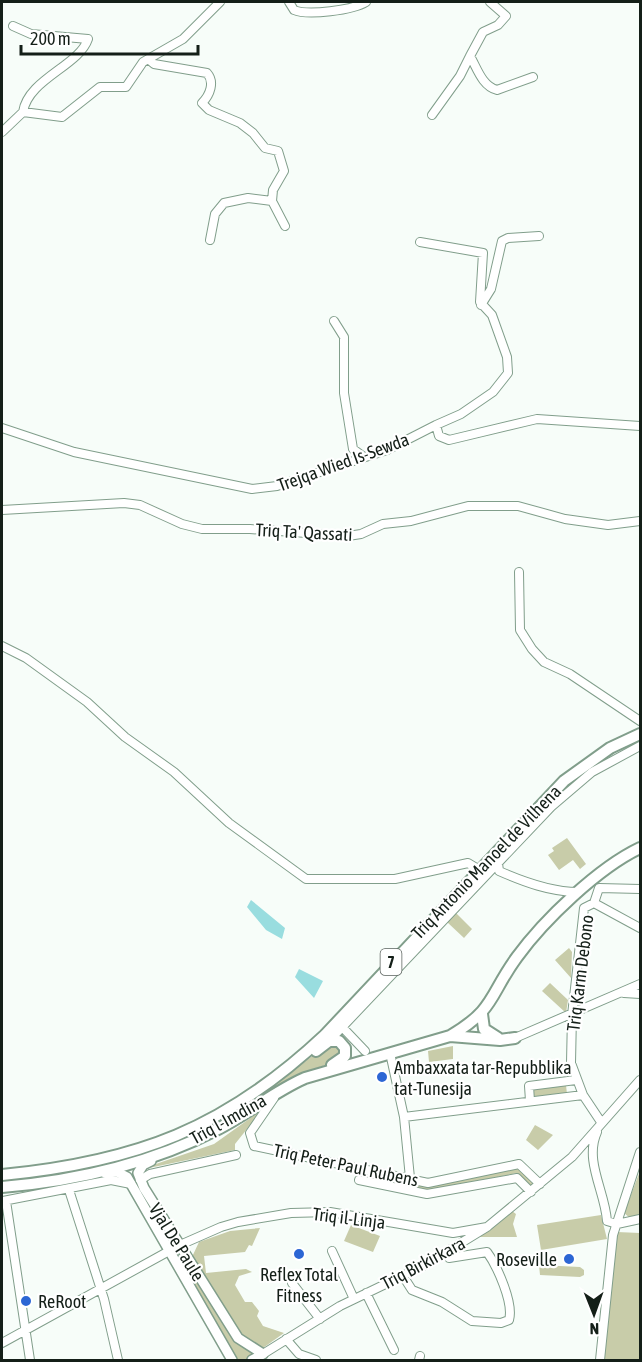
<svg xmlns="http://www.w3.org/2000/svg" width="642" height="1362" viewBox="0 0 642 1362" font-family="'Asap Condensed',sans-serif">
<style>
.green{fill:#c8cca9}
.water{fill:#99dddf}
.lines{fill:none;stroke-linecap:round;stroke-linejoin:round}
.minor-casing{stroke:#819e8b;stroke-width:10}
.major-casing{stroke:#819e8b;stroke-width:12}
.highway-casing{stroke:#819e8b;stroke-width:14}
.minor{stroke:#fff;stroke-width:8}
.major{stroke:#fff;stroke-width:9}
.highway{stroke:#fff;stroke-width:10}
.poi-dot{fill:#2c66d4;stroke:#fff;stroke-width:2}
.labels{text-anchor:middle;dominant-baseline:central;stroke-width:4.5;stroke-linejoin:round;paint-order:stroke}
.shield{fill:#fff;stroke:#5a625d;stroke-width:1.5}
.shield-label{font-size:16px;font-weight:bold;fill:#141f18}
.street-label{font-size:18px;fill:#141f18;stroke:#fff}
.poi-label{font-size:18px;fill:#141f18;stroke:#fff;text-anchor:start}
</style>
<rect width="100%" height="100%" fill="#f7fdf9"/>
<path class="green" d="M567,838l19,26 -6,5 -7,-9 -14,10 -11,-15 6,-4 -2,-3z
M456,913l16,16 -8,9 -17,-16z
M569,948l3,4 -1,26 -16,-18z
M550,983l18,17 -2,13 -24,-22z
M331,1042l11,8 -5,11 -43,15 -52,33z
M453,1046v13l-24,3 -1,-11z
M566,1085l1,9 -33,4 -1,-9z
M263,1109l-28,35v6l-86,18 -6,4 10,-7 61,-21z
M535,1125l18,10 -15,15 -12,-10z
M518,1168l16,15 -3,3 -14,-13 -89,18 -70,-14 2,-4 69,13z
M640,1171v45l-10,2 -6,-5z
M512,1211l4,3 -3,10 4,13h-40z
M601,1215l6,24 -66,11 -4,-25z
M351,1225l29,11 -7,16 -29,-11z
M260,1228l-8,18 -3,-1 -4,7 -41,4 2,17 40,-4 6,3 -13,4 -4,9 10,17h7l7,9 -2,5 6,10 21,7 -21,15 -22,-13 -49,-78 7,-15 31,-11z
M617,1232l23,1v127h-37z
M182,1258l58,87 18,8 -13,7h-9l-4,-11 -53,-89z
M539,1265l41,2 4,3v5l-4,2 -40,-2z"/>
<path class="water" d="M251,900l34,28 -3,11 -16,-9 -19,-23z
M299,969l24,12 -9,17 -19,-21z"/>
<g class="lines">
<defs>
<path id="minor" d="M289,2l5,8c14,6 59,0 72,-8
M490,2l16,14 -8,9 -15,7 -13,24c7,12 12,30 27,34l36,-13
M13,26l18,8 57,5c-9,27 -60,40 -65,73
M148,59l6,5 53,9c8,9 3,22 -5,30l7,7 31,13 13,10 12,15 13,3 6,20 -11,19 -1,11 13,25
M432,115l28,-39 10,-20
M2,132l21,-20 39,5 38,-30h26l17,-25 40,-23 37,-37
M210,240l5,-26 9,-11 24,-5 24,3
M420,242l63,11 -3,49 12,13 15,42 1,16 -15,19 -32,22 -25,11
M481,305l10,-16 11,-48 6,-3 31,-2
M334,321l10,16v56l9,56 11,8
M2,428l72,24 178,37 25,-3 110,-36 49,-25 3,11 10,4 88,-21 103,7
M2,510l122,-7 16,2 42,19 20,5h48l98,7 13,-2 22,-10 28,-3 57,-15h50l47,13 43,6 32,-4
M519,572l1,58 12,19 12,13 26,12 70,47
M2,646l24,12 61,44 38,35 49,35 55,51 77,56h89l73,-16 10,6
M498,863l1,8c25,11 52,21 79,21
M594,903l46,25
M624,993l16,1
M344,1029l21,22
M515,1038l125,-54
M329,1041l222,-234 41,-35 48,-26
M390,1053l14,64 6,61
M274,1098l-24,35 4,13 174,37 91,-19 21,20
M530,1101l-1,-15 47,-6
M404,1117l179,-22
M601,1122l-18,-27 -12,-32 1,-48 12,-107 10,-5 5,-15 41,1
M597,1132c-13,29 8,59 10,89l10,3
M140,1180l10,-6 86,-19
M359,1180l68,14 90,-16 14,14
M69,1190l35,109 14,61
M3,1201l108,-21 20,4
M6,1201l24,159
M617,1224l23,-5
M332,1251l22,48
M403,1276l9,14 30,12 30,19 29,2 8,-3c5,-17 -12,-54 -22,-68l-38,6 -4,-5
M292,1283l28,36
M366,1293l28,57
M286,1339l13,15 17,6
M2,1343l178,-98 41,-18 17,-5 53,-9 39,-1 123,21 34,-6
M263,1354l77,-48 85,-41 62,-38 85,-70 68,-77
M419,1360l1,-4
M600,1360l13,-125 27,-83"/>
<path id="major" d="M151,1161l-8,4 -5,8 6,15 94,150 25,16 -11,6
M105,1173l12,-1 10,5 105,183"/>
<path id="highway" d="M482,1014l2,15 14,9
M450,1036l50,4 15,-2
M316,1051l13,-10h10l6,7v8l-13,9
M2,1175c134,-13 223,-46 323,-140l239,-254 46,-33 30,-14
M2,1187c73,-6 150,-24 216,-58 30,-15 55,-37 87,-51l145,-42c46,-27 39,-41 67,-79 27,-37 81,-89 123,-109"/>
</defs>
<use href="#minor" class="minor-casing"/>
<use href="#major" class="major-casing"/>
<use href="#highway" class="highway-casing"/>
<use href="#minor" class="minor"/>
<use href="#major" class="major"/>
<use href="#highway" class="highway"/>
</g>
<g class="poi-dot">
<circle cx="382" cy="1077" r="6"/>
<circle cx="299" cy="1254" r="6"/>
<circle cx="569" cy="1259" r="6"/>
<circle cx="26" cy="1301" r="6"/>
</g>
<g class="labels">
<rect class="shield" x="380.5" y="949" width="21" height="26" rx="4.5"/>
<g class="shield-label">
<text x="391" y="962">7</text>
</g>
<g class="street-label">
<text transform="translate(343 462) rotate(-20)">Trejqa Wied Is-Sewda</text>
<text transform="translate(304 532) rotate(3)">Triq Ta' Qassati</text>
<text transform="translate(486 862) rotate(-46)">Triq Antonio Manoel de Vilhena</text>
<text transform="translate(580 973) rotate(-83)">Triq Karm Debono</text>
<text transform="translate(228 1119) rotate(-29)">Triq l-Imdina</text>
<text transform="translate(346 1165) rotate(12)">Triq Peter Paul Rubens</text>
<text transform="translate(349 1218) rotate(7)">Triq il-Linja</text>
<text transform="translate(177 1242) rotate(58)">Vjal De Paule</text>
<text transform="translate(423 1263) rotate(-28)">Triq Birkirkara</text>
</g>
<g class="poi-label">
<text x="394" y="1067">Ambaxxata tar-Repubblika<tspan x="394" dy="21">tat-Tunesija</tspan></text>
<text x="557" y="1259" text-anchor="end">Roseville</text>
<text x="299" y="1274" text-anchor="middle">Reflex Total<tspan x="299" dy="21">Fitness</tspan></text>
<text x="38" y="1301">ReRoot</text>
</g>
</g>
<rect width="642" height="1362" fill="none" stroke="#141f18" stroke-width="6"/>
<g transform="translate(594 1314) rotate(179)" stroke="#ffffff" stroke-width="4.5" paint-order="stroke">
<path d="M0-4.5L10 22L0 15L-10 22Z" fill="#141f18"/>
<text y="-9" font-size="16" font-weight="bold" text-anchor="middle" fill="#141f18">N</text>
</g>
<path d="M21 45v9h177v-9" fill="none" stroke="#141f18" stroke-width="3"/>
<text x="30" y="45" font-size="18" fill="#141f18" stroke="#ffffff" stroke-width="4.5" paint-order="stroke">200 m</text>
</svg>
